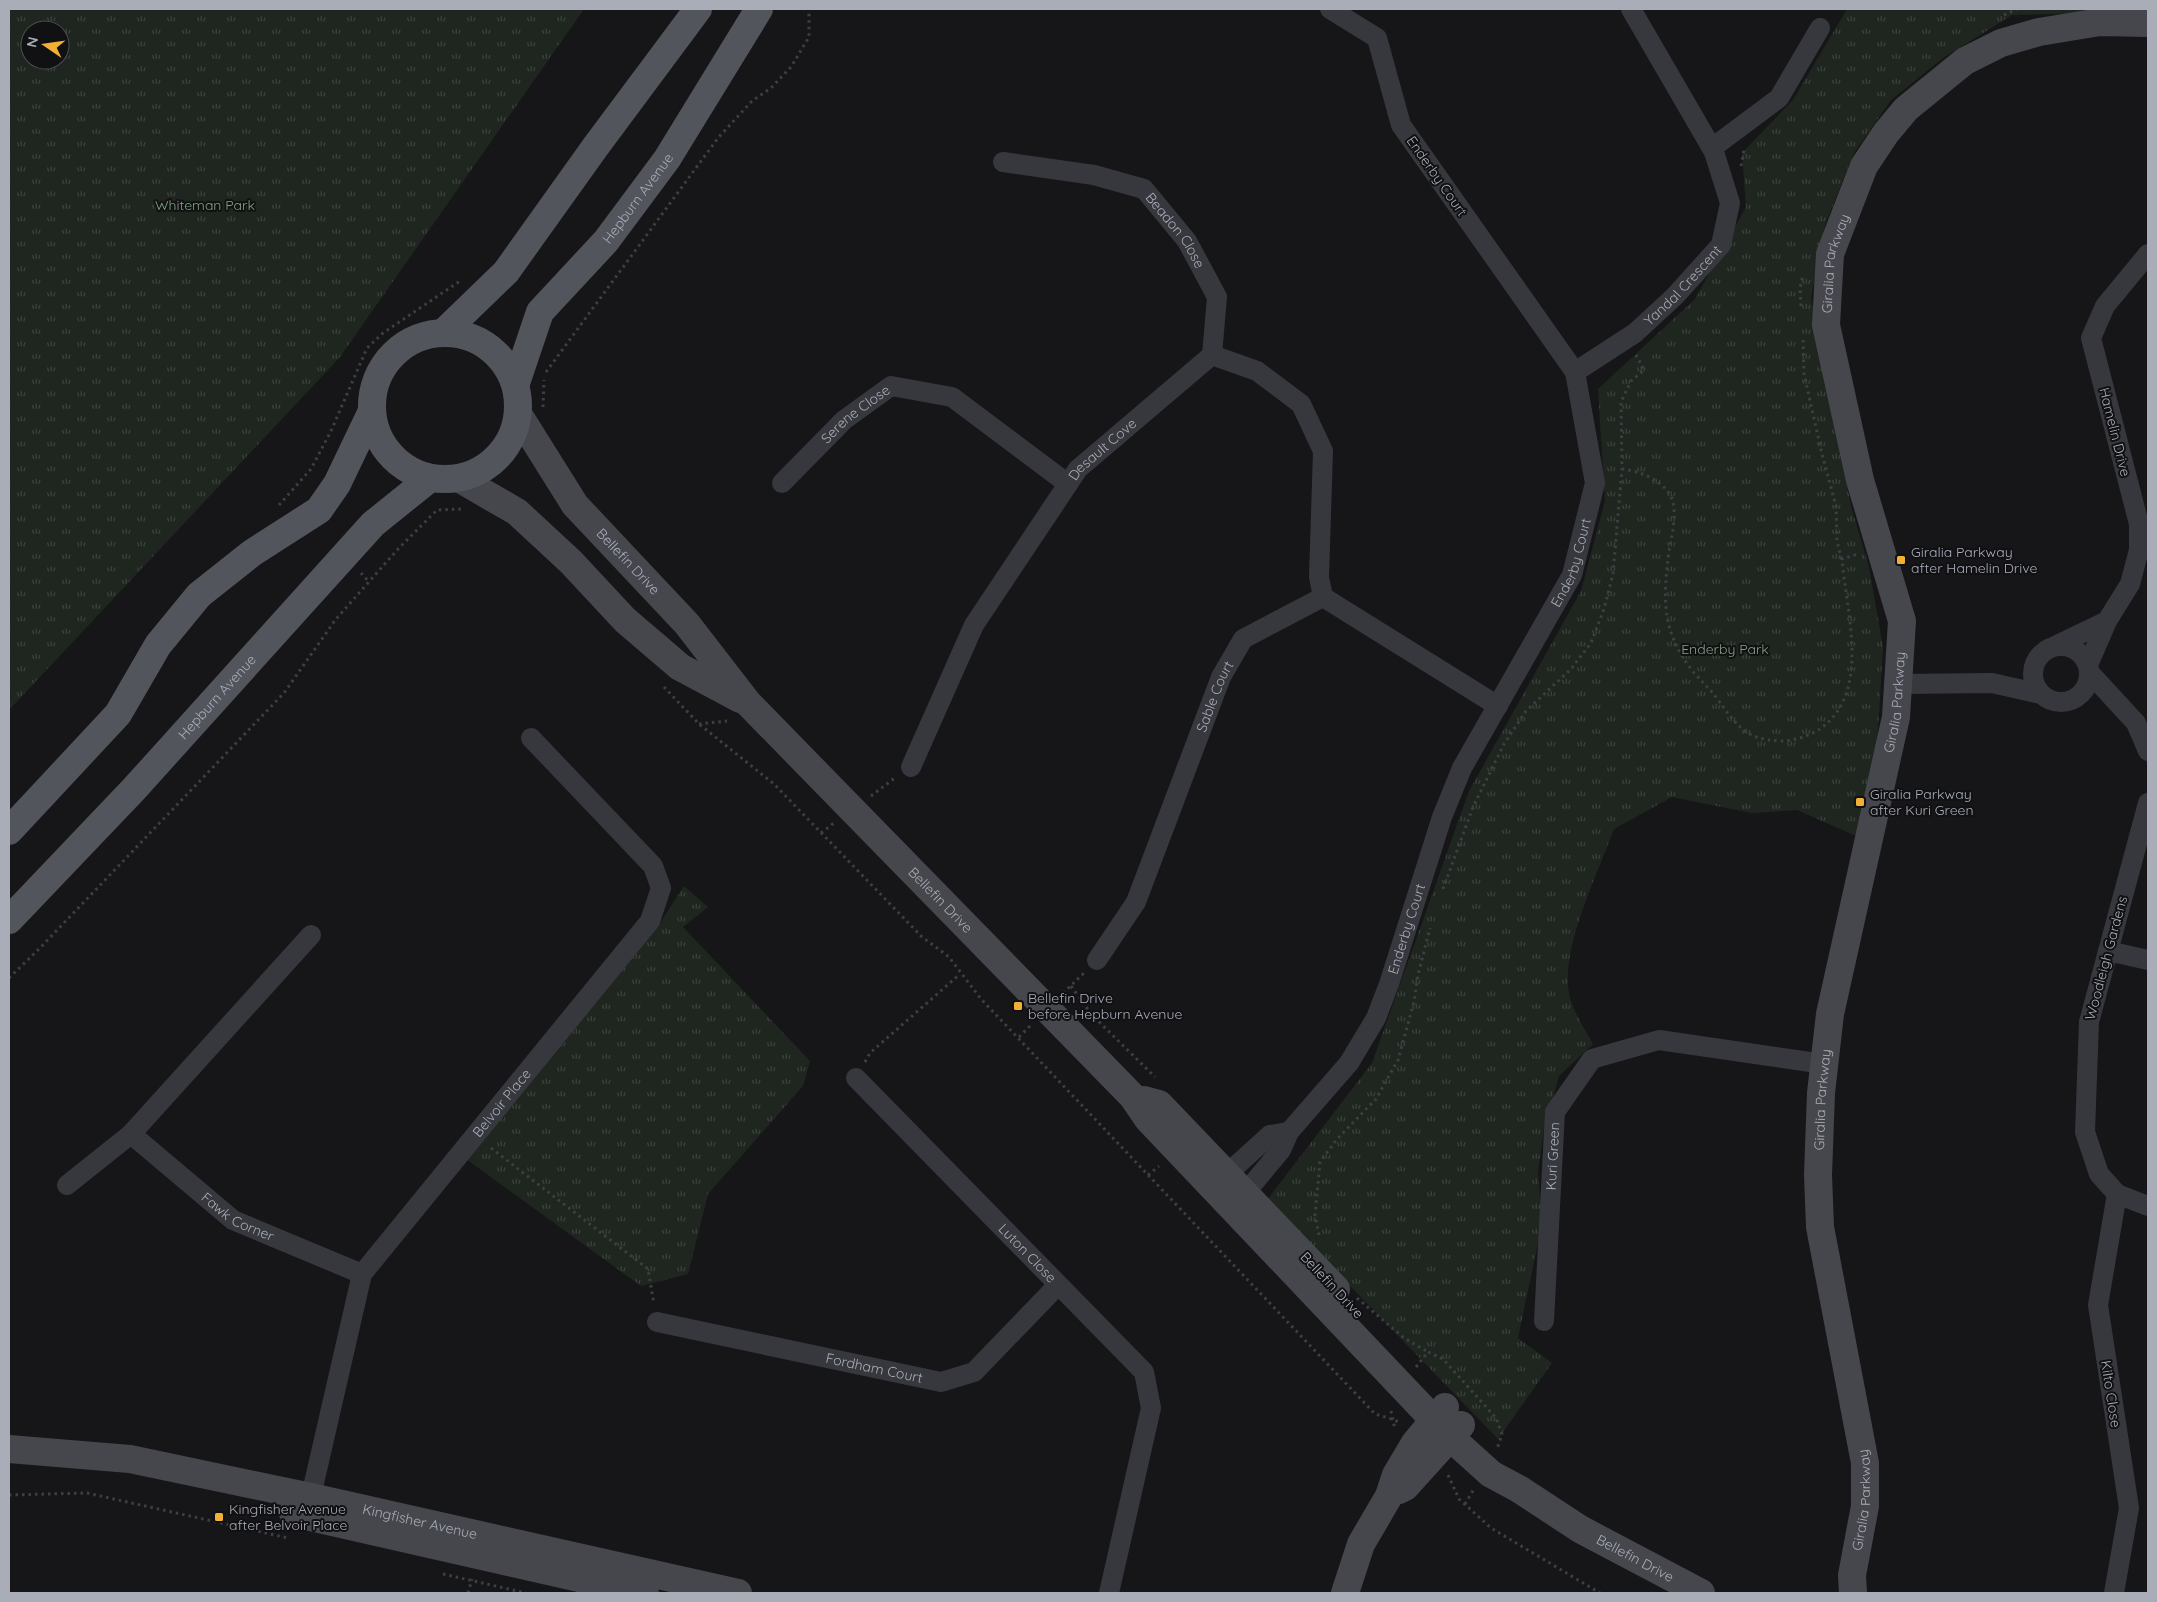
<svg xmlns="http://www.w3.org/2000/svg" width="2157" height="1602" viewBox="0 0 2157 1602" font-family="Quicksand,sans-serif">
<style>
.grass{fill:url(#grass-tufts);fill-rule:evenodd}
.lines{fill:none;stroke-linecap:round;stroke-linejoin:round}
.path{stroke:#3d3f44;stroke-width:3;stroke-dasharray:2.5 4;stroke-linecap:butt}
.street{stroke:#37383d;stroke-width:20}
.secondary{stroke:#45474d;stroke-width:28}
.primary{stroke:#53555c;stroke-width:28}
.poi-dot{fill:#f2b134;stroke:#111113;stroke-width:2}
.labels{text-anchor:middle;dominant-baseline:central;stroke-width:4;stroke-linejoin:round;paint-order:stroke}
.street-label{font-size:14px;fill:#a8adb8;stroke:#111113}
.park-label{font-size:14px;fill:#7fa381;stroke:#111113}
.poi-label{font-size:14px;fill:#a8adb8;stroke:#111113;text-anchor:start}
</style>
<defs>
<pattern id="grass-tufts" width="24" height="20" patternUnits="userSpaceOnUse" patternTransform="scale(1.25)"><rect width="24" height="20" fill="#1e261f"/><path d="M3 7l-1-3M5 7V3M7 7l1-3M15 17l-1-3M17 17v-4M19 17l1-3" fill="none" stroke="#3c433d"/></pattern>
</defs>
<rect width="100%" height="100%" fill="#161618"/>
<path class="grass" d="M9,9h575l-244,348 -331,353zM30,30h30v30h-30z
M1847,9h301v3l-136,3 -69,43 -52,42 -37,53 -29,72 -14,73 40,208 18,61 14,80 -6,100 -21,89 -59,-26 -45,3 -80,-16 -58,32c-16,44 -49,110 -46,156 1,21 15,41 25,59l-34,32 -15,53 -6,42 4,53 -24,114 34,25 -54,76 -231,-239 105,-137 97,-272 112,-200 24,-90 -7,-112 97,-90 51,-92 -4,-54 51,-53z
M684,886l24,21 -25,20 127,134 -7,25 -95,108 -20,80 -47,12 -175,-127 194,-236z"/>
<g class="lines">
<path class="path" d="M2004,15l13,-6
M1741,166l3,-16
M1801,306l-1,-18 3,-13
M1803,340l1,34 18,80 14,52 1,35 5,21
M546,372l172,-234 34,-37 19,-13 20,-21 18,-30v-28
M543,407l1,-27
M1622,469c18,2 43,12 50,30 5,14 0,37 -3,52 -6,47 -8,78 22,118 8,10 17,18 25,28 20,27 28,43 65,44 13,0 28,-5 39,-12 52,-37 26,-117 22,-170l16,-5
M279,505l32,-36 20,-38 36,-83 16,-15 77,-52
M361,573l8,9
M664,687l35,37 75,60 147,152 28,21 32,42 394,415 20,6 6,4
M699,724l28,-3
M871,796l25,-19
M821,833l13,-10
M1443,889l30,-82 31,-63 22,-33 45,-42 20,-26 13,-34 9,-35 9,-105 -1,-67 10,-21 13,-11 -8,-15
M9,978l30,-29 245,-256 52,-74 62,-70 39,-39 25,-1
M1071,986l21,29 63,62
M1063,993l21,-20
M1019,1037l12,-12
M865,1062l5,-9 90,-79
M491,1148l157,121 6,35
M1148,1175l11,-9
M1319,1235l-4,-20 5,-53 17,-23 39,-40 22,-39 16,-58 4,-27 12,-47
M1357,1298l47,40 24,14
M1416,1367l12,-15 15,7 53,59 6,16 -5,15
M1391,1411l4,18
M1448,1475l11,24 32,29 109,65
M9,1495l78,-2 201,45
M1465,1504l9,-15
M443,1574l83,19
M468,1593l4,-14"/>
<g class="street">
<path d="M1712,148l67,-50 41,-70"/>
<path id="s1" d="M1003,162l91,13 50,14 43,52 30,56 -5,58"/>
<path id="s2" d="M1575,372l60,-39 40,-37 46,-51 9,-42 -16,-51 -83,-143"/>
<path id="s3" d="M782,483l62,-63 47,-34 61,11 116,87"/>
<path d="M2055,646l52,-25"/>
<circle cx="2061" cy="674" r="28"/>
<path d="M2088,665l19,-44 23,-37 9,-34v-26l-48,-186 14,-32 43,-52"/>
<path d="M2089,672l47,51 12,28"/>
<path d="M1900,684l92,-1 49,11"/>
<path id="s4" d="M911,767l63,-142 104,-156 134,-114 45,16 44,33 22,47 -4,126 4,20"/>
<path d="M2148,803l-59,219 -4,110 14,42 18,20 31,12"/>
<path d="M2108,951l40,9"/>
<path id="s5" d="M1097,960l39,-58 85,-225 22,-38 80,-42 175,109"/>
<path id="s6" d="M856,1078l288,294 7,36 -42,185"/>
<path id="s7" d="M131,1134l102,86 129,54"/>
<path d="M1217,1183l53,-48 19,-3"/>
<path d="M67,1185l64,-51 180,-199"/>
<path id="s8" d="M1236,1204l45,-54 8,-18 60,-69 27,-45 13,-34 53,-167 20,-49 110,-193 23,-92 -20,-111 -174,-247 -24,-87 -47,-29"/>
<path id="s9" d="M1544,1321l11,-209 37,-53 67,-19 165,24"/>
<path id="s10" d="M657,1322l284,60 33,-10 84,-87"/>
<path id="s11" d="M308,1509l54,-235 288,-353 11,-33 -8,-22 -122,-128"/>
<path d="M2114,1593l15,-85 -31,-203 19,-111"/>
</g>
<g class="secondary">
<path id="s12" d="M518,414l57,91 112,119 61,79 385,394 15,22 302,318 41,37 28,15 61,40 121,64"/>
<path d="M460,479l57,33 54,50 54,58 55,47 60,32"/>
<path d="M1144,1100l15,4 177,185"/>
<path id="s13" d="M9,1449l121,10 181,38 427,96"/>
<path d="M1399,1490l6,-3 56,-62"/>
<path d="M293,1513l352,80"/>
<path d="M1345,1593l16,-49 28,-48 7,-21 19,-32 30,-36"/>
<path id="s14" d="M1853,1593l-1,-18 13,-69v-43l-45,-236 -2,-52 3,-82 9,-79 66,-297 6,-96 -42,-141 -34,-155 4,-71 34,-88 22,-33 20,-24 59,-48 36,-18 38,-11 61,-10 48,1"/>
</g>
<g class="primary">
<path d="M445,331l61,-59 90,-126 102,-137"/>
<circle cx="445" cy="406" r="73"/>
<path id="s15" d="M516,383l24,-71 66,-71 61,-82 92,-150"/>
<path d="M9,831l109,-117 40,-69 41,-50 53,-42 67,-43 18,-26 34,-71"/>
<path id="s16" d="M9,920l125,-131 239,-265 56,-45"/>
</g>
</g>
<g class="poi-dot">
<rect x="1896" y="555" width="10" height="10" rx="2.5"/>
<rect x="1855" y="797" width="10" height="10" rx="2.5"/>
<rect x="1013" y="1001" width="10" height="10" rx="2.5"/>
<rect x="214" y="1512" width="10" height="10" rx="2.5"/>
</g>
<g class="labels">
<g class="street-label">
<text transform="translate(1437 176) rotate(55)">Enderby Court</text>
<text stroke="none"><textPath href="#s15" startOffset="225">Hepburn Avenue</textPath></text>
<text stroke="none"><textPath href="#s1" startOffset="196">Beadon Close</textPath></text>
<text stroke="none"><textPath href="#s14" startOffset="1354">Giralia Parkway</textPath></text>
<text stroke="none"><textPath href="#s2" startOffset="139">Yandal Crescent</textPath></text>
<text stroke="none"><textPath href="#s3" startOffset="101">Serene Close</textPath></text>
<text transform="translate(2115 432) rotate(76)">Hamelin Drive</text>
<text stroke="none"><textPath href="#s4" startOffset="374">Desault Cove</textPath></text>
<text stroke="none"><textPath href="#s8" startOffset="732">Enderby Court</textPath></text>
<text stroke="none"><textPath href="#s12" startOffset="185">Bellefin Drive</textPath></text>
<text stroke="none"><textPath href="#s16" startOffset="305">Hepburn Avenue</textPath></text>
<text stroke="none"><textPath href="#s5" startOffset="290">Sable Court</textPath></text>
<text stroke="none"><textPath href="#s14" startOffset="904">Giralia Parkway</textPath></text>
<text stroke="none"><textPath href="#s12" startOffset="646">Bellefin Drive</textPath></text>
<text stroke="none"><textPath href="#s8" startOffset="328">Enderby Court</textPath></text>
<text transform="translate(2106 958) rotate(-75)">Woodleigh Gardens</text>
<text stroke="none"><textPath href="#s14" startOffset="499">Giralia Parkway</textPath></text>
<text stroke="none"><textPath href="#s11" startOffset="462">Belvoir Place</textPath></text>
<text stroke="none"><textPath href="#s9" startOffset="165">Kuri Green</textPath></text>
<text stroke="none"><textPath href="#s7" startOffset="136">Fawk Corner</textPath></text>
<text stroke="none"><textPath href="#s6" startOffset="245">Luton Close</textPath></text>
<text transform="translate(1332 1285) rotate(47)">Bellefin Drive</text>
<text stroke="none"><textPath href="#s10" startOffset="222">Fordham Court</textPath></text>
<text transform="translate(2111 1394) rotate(81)">Kilto Close</text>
<text stroke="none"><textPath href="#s14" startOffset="94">Giralia Parkway</textPath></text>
<text stroke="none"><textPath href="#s13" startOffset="418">Kingfisher Avenue</textPath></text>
<text stroke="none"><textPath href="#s12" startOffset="1609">Bellefin Drive</textPath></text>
</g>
<g class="park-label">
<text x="205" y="205">Whiteman Park</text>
<text x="1725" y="649">Enderby Park</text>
</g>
<g class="poi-label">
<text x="1911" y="552">Giralia Parkway<tspan x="1911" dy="16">after Hamelin Drive</tspan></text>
<text x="1870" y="794">Giralia Parkway<tspan x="1870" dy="16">after Kuri Green</tspan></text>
<text x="1028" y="998">Bellefin Drive<tspan x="1028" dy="16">before Hepburn Avenue</tspan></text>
<text x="229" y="1509">Kingfisher Avenue<tspan x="229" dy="16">after Belvoir Place</tspan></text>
</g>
</g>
<rect width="2157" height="1602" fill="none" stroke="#a8adb8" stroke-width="20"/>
<g transform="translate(45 45) rotate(283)"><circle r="24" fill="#111113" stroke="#4d4f55"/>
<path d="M0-4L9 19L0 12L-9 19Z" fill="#f2b134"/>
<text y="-8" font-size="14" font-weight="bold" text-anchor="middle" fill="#a8adb8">N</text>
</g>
</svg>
